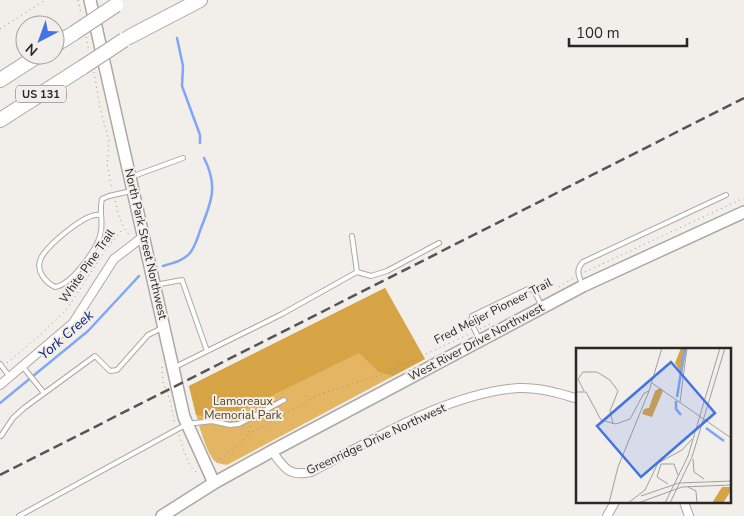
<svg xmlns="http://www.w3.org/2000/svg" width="744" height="516" viewBox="0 0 744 516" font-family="'Nunito Sans',sans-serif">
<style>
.green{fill:#e4b664}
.forest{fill:#d7a445}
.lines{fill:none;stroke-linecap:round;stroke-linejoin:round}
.stream{stroke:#7fa6f7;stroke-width:2.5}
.lane-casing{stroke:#aca9a5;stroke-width:6}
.street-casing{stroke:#aca9a5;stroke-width:10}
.secondary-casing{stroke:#aca9a5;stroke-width:14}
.highway-casing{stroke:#aca9a5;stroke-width:16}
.path{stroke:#93918f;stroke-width:1;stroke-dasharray:1 4;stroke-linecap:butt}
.lane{stroke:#fff;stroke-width:4}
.street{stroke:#fff;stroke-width:8}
.secondary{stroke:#fff;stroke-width:11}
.highway{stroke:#fff;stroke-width:14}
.rail{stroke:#575554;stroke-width:2.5;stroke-dasharray:10 5;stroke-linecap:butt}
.highway-bridge-casing{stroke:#aca9a5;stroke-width:16;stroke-linecap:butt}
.highway-bridge{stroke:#fff;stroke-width:14}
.labels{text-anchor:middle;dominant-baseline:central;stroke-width:4;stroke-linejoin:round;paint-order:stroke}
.shield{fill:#f2efeb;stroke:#656361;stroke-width:1}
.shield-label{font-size:11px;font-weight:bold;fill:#282726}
.street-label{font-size:12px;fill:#282726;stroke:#f2efeb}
.park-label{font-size:12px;fill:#5a441d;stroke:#f2efeb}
.water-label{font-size:14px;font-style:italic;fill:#021a76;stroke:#f2efeb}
.inset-river{fill:none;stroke:#7fa6f7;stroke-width:2.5}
.inset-road{fill:none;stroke:#a19f9c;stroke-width:1}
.view{fill:#4373e4;fill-opacity:0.15;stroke:#4373e4;stroke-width:2.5}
.inset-edge{fill:none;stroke:#282726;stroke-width:2.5}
</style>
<rect width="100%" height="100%" fill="#f2efeb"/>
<path class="green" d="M385,288l40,71 -198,106c-3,-1 -8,-1 -11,-3 -12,-8 -23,-61 -27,-76z"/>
<path class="forest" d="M385,288l40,71 -32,17 -14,-4 -20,-19 -119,58 3,7 -6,3h-7l-34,-6 -7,-29z"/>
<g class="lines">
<path class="stream" d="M177,38l6,28 -1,20 18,49v8
M163,266c9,-3 20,-5 27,-13 6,-8 8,-17 11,-25 11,-27 17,-43 3,-70
M0,403l88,-72 51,-55"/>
<defs>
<path id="lane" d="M131,177l52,-19
M100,215c-14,-3 -52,30 -59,43 -6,12 4,24 14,29 16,-2 44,-39 46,-56 2,-11 -2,-21 1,-32l7,-3 22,-5
M357,272l14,4 16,-5 52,-28
M582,284c-4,-9 -6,-15 1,-22l143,-67
M155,285l27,-5 25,71
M479,339l-8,-17 1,-6 56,-27 6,1 7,15
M0,364l10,13
M23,367l21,26
M175,367l107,-53 75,-42 -5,-36
M1,436l12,-18 11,-10 71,-52 15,15 7,-1 31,-35 14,-7
M19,516l168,-92 25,-3 18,4 9,-1 45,-24"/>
<path id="street" d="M0,385l73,-62 41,-64 30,-23
M272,451c12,17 17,26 39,21 65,-33 134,-78 207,-84 19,-1 42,5 60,11
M684,502l5,14
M607,516l8,-14"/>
<path id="secondary" d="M90,0l94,417 30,66
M162,516l52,-33 58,-32 311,-165 161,-74"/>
<path id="highway" d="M129,37l71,-37
M55,45l19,-12
M0,80l39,-25
M0,120l83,-53"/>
</defs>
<use href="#lane" class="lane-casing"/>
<use href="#street" class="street-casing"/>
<use href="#secondary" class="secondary-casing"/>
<use href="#highway" class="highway-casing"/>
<path class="path" d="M78,0l3,14
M0,29l45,-29
M86,37l3,14
M94,72l6,36 9,32 -2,24 5,26
M115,201c3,13 6,24 15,35
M585,272l159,-74
M559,287l14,-9
M480,329l12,-6
M7,363l32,-27 28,-27 40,-61 16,-19
M162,367l1,15 7,19 5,23
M249,434l73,-41 59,-18 88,-41
M179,435c4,10 8,33 19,38
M216,462c10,-7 35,-24 34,-36"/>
<use href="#lane" class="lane"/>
<use href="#street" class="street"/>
<use href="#secondary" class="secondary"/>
<use href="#highway" class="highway"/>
<path class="rail" d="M0,475l744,-377"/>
<defs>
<path id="highway-bridge" d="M74,33l42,-28
M83,67l41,-27"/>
</defs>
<use href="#highway-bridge" class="highway-bridge-casing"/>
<use href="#highway-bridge" class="highway-bridge"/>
</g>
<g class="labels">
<rect class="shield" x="16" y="85.5" width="50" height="17" rx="4"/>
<g class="shield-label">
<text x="41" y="94">US 131</text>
</g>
<g class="street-label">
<text transform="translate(146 244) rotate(77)">North Park Street Northwest</text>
<text transform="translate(87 266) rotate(-55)">White Pine Trail</text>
<text transform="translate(493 311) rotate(-27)">Fred Meijer Pioneer Trail</text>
<text transform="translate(476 342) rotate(-28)">West River Drive Northwest</text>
<text transform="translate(376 439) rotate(-25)">Greenridge Drive Northwest</text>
</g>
<g class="park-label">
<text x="243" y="401">Lamoreaux<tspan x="243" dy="14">Memorial Park</tspan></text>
</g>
<g class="water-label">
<text transform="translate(66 335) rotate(-41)">York Creek</text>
</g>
</g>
<g transform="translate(576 348)">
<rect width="155" height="155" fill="#f2efeb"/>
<path d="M105,0h6l-5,26 -7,-11zM84,40l3,3 -11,26 -10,-3 2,-5 5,-1 6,-17zM146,139h9l-2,7 -6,9h-11z" fill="#d7a445"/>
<path class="inset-river" d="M101,49l8,-49M100,53v8l5,6M130,80l18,13"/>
<path class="inset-road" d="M76,35l79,55M8,43l-6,-12 5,-7h14l13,8 8,11 -8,20 3,13M0,44h10l15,28 15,4 14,-5 14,-26 5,-2M104,54l7,-54M117,111l1,13 10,7M92,136l-11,-7 4,-13h13l4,11M112,139l8,4 1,12M65,148l38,-13 52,-2M33,155l9,-36 31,-76 13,-43M52,155l17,-13 13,-27 24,-13 10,-11M62,155l44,-16 49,-2M89,155l23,-47 32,-108M94,155l22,-46 33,-109"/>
<path class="view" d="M95,14l44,51 -74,64 -44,-51z"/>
<rect width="155" height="155" class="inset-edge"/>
</g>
<g transform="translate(40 40) rotate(221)"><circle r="24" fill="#f2efeb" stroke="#a19f9c"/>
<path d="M0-4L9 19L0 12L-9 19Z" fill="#4373e4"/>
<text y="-8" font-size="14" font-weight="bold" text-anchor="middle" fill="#282726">N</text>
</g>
<path d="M569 38v8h118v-8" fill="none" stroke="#282726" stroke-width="2.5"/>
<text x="576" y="38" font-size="15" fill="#282726" stroke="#f2efeb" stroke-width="4" paint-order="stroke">100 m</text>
</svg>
